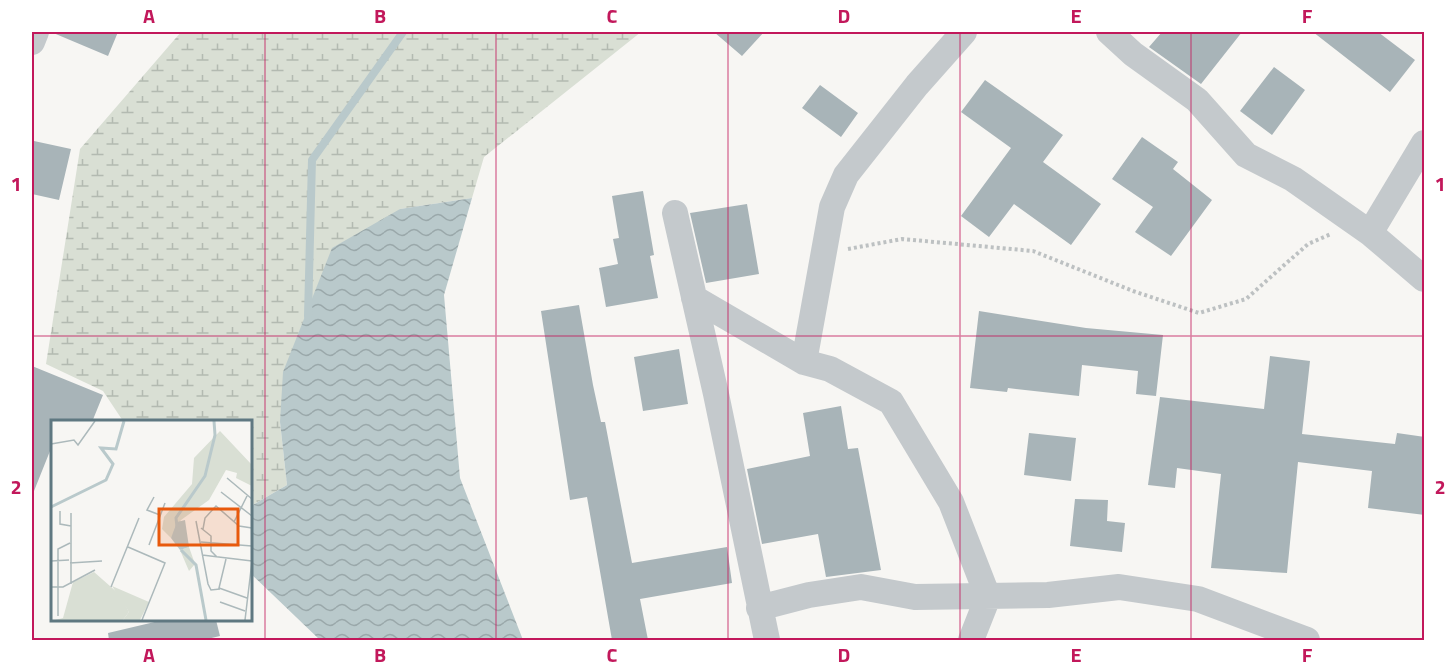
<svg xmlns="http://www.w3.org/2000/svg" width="1456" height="672" viewBox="0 0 1456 672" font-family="'Titillium Web',sans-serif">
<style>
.wetland{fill:url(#wetland-marsh)}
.water{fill:url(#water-waves)}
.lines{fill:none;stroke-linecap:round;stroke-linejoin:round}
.stream{stroke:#b9c9cb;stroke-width:8}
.building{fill:#a8b4b8}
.path{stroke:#bdc1c2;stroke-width:4;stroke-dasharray:3 3;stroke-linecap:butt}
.street{stroke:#c4c9cc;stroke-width:26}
.grid{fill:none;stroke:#c2185b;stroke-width:1.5;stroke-opacity:0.55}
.inset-river{fill:none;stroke:#b9c9cb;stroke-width:3}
.inset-road{fill:none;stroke:#acb9bb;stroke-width:1.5}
.view{fill:#e8590c;fill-opacity:0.15;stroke:#e8590c;stroke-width:3}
.inset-edge{fill:none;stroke:#5f7881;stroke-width:3}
.neatline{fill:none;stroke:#c2185b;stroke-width:2}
.grid-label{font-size:20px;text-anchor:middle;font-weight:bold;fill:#c2185b}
</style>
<defs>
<pattern id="wetland-marsh" width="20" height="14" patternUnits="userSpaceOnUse" patternTransform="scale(1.5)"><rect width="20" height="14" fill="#d9dfd4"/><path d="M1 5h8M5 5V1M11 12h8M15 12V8" fill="none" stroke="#b3bab1"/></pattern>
<pattern id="water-waves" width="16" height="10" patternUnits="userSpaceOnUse" patternTransform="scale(1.5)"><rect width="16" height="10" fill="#b9c9cb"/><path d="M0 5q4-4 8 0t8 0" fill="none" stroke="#9aa8aa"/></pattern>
</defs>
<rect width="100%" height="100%" fill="#f7f6f3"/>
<path class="wetland" d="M181,32h460l-157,125 -12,41 -72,11 -120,213 7,63 -36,21 -1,-84 -127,-1 -20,-30 -57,-27 34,-215z"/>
<path class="water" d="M472,198l-28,97 16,183 63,162h-203l-69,-66v-68l36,-21 -7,-63 3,-50 49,-124 68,-39z"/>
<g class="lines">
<path class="stream" d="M308,316l4,-156 91,-128"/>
</g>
<path class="building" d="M51,32h67l-10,24z
M714,32h50l-22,24z
M1162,32h80l-41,52 -52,-37z
M1313,32h65l37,28 -25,32z
M1274,67l31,23 -33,45 -32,-24z
M985,80l78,55 -20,27 58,42 -30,41 -57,-41 -25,33 -28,-21 50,-68 -50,-36z
M820,85l38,28 -17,24 -39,-29z
M1142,137l36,25 -5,7 39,31 -41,56 -36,-24 18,-25 -41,-28z
M34,141l37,8 -12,51 -27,-6z
M643,191l11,64 -4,1 8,42 -52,9 -7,-39 19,-4 -5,-25 6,-1 -7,-42z
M747,204l12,70 -53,9 -16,-70z
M579,305l14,80 8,37h4l27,141 95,-16 5,36 -92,16 8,41h-36l-25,-143 -17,3 -29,-189z
M979,311l107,17 77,7 -7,61 -20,-2 2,-23 -56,-6 -3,31 -71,-8 -1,4 -37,-4z
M679,349l9,55 -45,7 -9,-54z
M1270,356l40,5 -8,73 93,10 2,-11 28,4v78l-57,-7 4,-37 -74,-9 -11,111 -76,-5 10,-94 -44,-6 -2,20 -27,-3 12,-88 104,12z
M32,366l71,29 -11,27h-40v24l-20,50z
M841,406l7,43 10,-1 23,122 -55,7 -8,-43 -56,10 -15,-75 63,-13 -7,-43z
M1029,433l47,5 -5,43 -47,-6z
M1075,499l33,1 -1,21 18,2 -3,29 -52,-6z
M163,620h53l4,16 -17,4h-94l-1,-7z"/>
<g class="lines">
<path class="path" d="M848,249l54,-10 131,12 100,40 66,22 47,-14 62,-55 23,-10"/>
<path class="street" d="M1109,32l24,22 64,46 49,55 47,24 77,54 54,46
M32,42l4,-10
M675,213l41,181 51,246
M1370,233l54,-90
M694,298l110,64 26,7 61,33 60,100 37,95 -17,43
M804,362l28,-155 14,-32 71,-90 47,-53
M759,608l50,-13 52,-8 54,10 133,-2 71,-8 79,12 109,41"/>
</g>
<path class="grid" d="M265,32v608M496,32v608M728,32v608M960,32v608M1191,32v608M32,336h1392"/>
<g transform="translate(51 420)">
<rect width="201" height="201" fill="#f7f6f3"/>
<path d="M138,127l6,17 -6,7 -9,-21zM61,166l37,16 -9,18h-17l6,-8z" fill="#d9dfd4"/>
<path d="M43,152l25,22 10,18 -6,8h-68l8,-2 10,-36z" fill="#d9dfd4"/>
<path d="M169,11l32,34v21l-16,-8 1,-5 -11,-3 -17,30 -28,20 -10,18 -9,-9 2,-12 28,-33 2,-26z" fill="#d9dfd4"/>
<path d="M134,100l4,27 -9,3 -9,-12 6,-16z" fill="#b9c9cb"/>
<path class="inset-river" d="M0,87l55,-27 7,-16 -12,-16 15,1 8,-28M126,107l-1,-9 29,-42 10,-41 -1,-14M130,130l15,15 10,55"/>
<path class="inset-road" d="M0,24l23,-4 4,5 17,-24M176,58l25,21M170,72l31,24M103,77l-7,13 13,5M9,91v13l11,2M145,101l12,63 3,6 9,-1M183,102l13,-26M150,108l10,8v15l6,6M152,109l2,-11 11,-12 23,20 13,2M150,122l51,4M98,125l16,-42M77,127l37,16 -23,57M151,135l50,6M175,139l-7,29 28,10M0,141l18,-1M19,143l32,-2M20,164v-71M0,167h12l32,-17M60,167l28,-69M169,182l25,9M7,196v-67l12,-6M194,200l7,-59"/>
<path class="view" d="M108,89h79v36h-79z"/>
<rect width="201" height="201" class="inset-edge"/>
</g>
<rect width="1456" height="672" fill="none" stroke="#ffffff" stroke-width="66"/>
<rect x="33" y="33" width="1390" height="606" class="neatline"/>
<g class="grid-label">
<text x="149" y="23">A</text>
<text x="380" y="23">B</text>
<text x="612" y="23">C</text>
<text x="844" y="23">D</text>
<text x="1076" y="23">E</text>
<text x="1307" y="23">F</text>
<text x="16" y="191">1</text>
<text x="1440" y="191">1</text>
<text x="16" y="494">2</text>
<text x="1440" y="494">2</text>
<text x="149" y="662">A</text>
<text x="380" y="662">B</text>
<text x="612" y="662">C</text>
<text x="844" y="662">D</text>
<text x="1076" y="662">E</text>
<text x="1307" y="662">F</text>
</g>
</svg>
